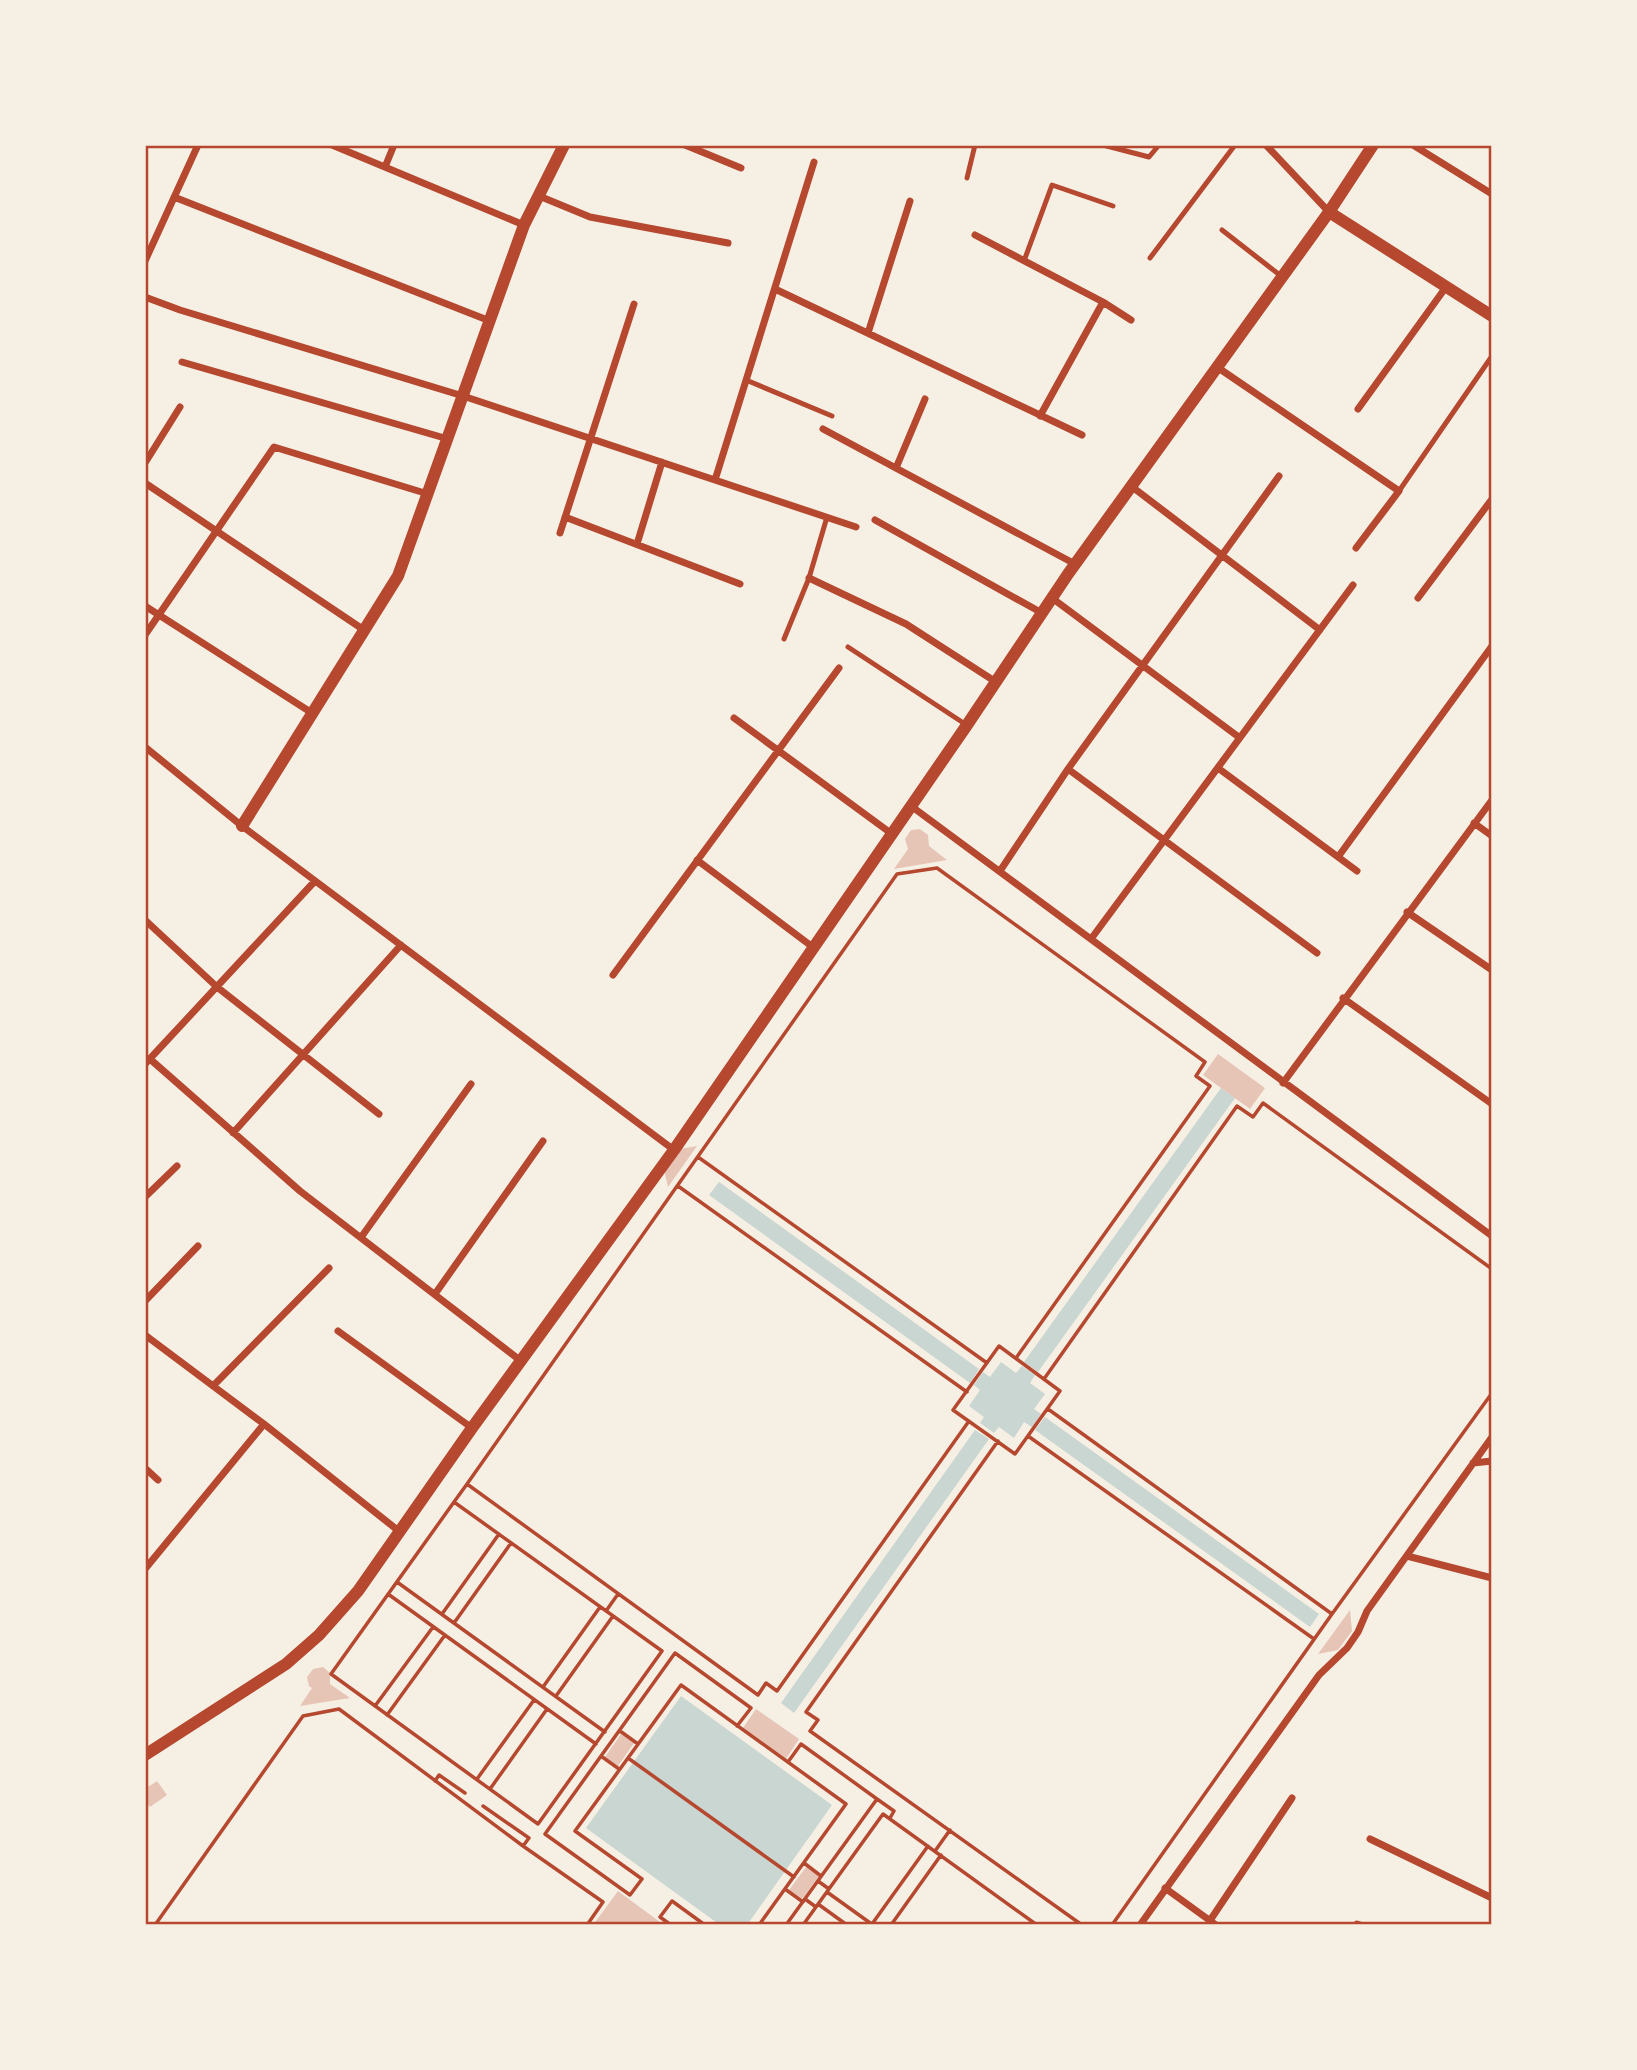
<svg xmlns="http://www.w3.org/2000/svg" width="1637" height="2070" viewBox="0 0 1637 2070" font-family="'DM Sans',sans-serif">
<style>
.water{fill:#c9d6d2}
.building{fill:#e6c5b7}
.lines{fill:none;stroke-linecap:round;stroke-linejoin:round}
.path{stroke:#b5482f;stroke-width:3.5}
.service{stroke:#b5482f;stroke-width:5}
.minor{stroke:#b5482f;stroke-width:7}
.tertiary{stroke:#b5482f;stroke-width:12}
.neatline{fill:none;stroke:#b5482f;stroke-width:2.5}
</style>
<rect width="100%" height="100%" fill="#f6efe4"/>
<path class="water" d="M1221,1088l14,10 -197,274 -14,-10z
M719,1182l260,187 -9,14 -261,-188z
M1001,1362l15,11 6,-7 13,9 -5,8 15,11 -11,15 7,5 -9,13 -8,-5 -10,16 -15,-11 -5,6 -14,-10 4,-6 -15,-11 11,-16 -6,-5 9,-13 7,5z
M1045,1417l274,197 -9,13 -275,-197z
M975,1430l14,9 -195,274 -13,-10z
M681,1696l151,109 -85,120h-27l-134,-97z"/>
<path class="building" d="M920,829l8,6 1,11 18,14 -53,9 14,-20 -3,-10 6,-9z
M1218,1054l47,34 -15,21 -47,-34z
M697,1146l-29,41 -4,-17 16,-21z
M1350,1610l2,21 -14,19 -20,4z
M323,1667l7,6v11l20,14 -50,8 12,-18 -3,-2 -2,-9 6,-8z
M756,1709l43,30 -13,20 -43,-31z
M621,1734l13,9 -16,23 -13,-9z
M157,1781l10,14 -17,12 -5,-7v-11z
M806,1867l13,9 -17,23 -13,-9z
M618,1891l46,34h-71z"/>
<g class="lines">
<path class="path" d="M698,1157l289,206
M678,1186l289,206
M999,1346l61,45 -45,63 -62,-44z
M1044,1379l193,-273 16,11 10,-14 229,166
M1048,1409l284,205
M969,1421l-192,270 -11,-8 -8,12 -291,-211 430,-610 40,-6 268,194 -9,14 14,10 -194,272
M1028,1436l286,203
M998,1441l-192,271 12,8 -8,11 272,194
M454,1502l208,149 -124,173 -207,-150z
M454,1502l13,-18
M397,1582l208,150
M388,1594l208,150
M606,1611l12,-17
M442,1614l57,-80
M454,1623l57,-80
M543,1687l57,-80
M556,1696l57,-80
M375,1706l58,-79
M387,1715l58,-80
M737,1726l14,-18 -76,-55 -130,181 85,61 12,-16 -67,-48 106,-146 165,119 -87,121
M620,1731l18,13
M601,1756l18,13
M628,1758l166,119
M477,1779l57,-79
M435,1781l4,-6 26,18
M490,1789l57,-80
M877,1799l17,12 -4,7
M483,1806l46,32 -6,8 80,56 -16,23
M935,1851l15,-21
M804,1863l17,13
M818,1881l11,8
M785,1889l18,13
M827,1892l46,33
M805,1899l11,8
M818,1904l29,21
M872,1924l56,-78
M155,1925l148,-209 36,-7 184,137
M671,1925l-11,-8 12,-16 33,24
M786,1925l91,-126 -76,-55 -13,18
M803,1925l80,-111 154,111
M891,1925l50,-70
M1112,1925l220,-311 160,-221"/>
<path class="service" d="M1103,145l46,12 10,-12
M967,178l8,-33
M1222,230l59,46
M1150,258l85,-113
M1024,261l28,-76 61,21
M746,380l86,36
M1399,491l93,-135
M784,639l25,-61 18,-61
M848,647l117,77"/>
<path class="minor" d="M332,145l192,80
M685,145l56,23
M1266,145l63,67
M1413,145l79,49
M385,167l9,-22
M539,196l51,21 138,26
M174,197l316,124
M975,235l128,67
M145,261l53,-116
M775,289l307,146
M145,297l35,13 283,86 393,131
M868,333l42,-132
M182,362l266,77
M1217,367l182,124 -43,57
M1358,409l88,-122
M1040,416l63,-114 28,18
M823,429l252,135
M145,463l35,-56
M896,468l29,-69
M715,480l99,-318
M145,483l219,147
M1131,486l189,144
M565,517l175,67
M875,520l167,93
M560,533l74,-229
M637,544l25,-82
M809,578l97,46 90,58
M1052,598l188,140
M1418,598l74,-99
M145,606l167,107
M145,635l129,-188 154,47
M734,718l158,116
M145,747l97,79 432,324
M1218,768l139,103
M1068,769l249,184
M911,806l581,430
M1474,823l18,13
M1338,857l154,-211
M697,860l117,88
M1000,871l68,-102 211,-293
M1407,912l85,58
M145,920l72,67 162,127
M1091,939l262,-354
M613,975l226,-307
M1343,998l149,106
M150,1059l150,132 221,170
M145,1064l170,-183
M1283,1083l209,-283
M233,1133l168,-188
M145,1197l32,-31
M362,1236l109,-152
M435,1294l108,-153
M145,1301l53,-55
M338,1331l134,97
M145,1335l119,89 136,108
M213,1386l116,-118
M1473,1463l19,-2
M145,1468l13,12
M1407,1556l85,22
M145,1569l119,-145
M1370,1839l122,59
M1165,1888l51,37
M1357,1924l3,1
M1140,1925l179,-250 28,-27 11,-16 9,-21 125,-174
M1207,1925l85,-127"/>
<path class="tertiary" d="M1329,212l163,104
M242,826l156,-250 126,-351 40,-80
M145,1755l141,-91 33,-29 39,-44 114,-163 202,-278 293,-425 101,-151 261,-362 44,-67"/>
</g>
<rect width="1637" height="2070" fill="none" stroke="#f6efe4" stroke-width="294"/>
<rect x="147" y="147" width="1343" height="1776" class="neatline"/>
</svg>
